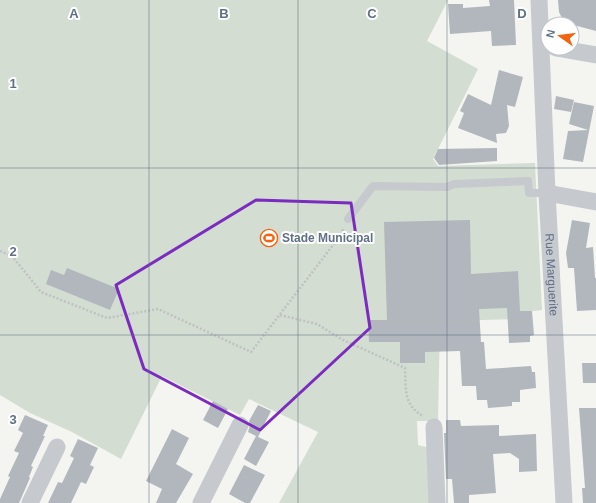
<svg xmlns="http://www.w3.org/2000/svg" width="596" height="503" viewBox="0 0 596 503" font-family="Helvetica,sans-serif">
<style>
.grass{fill:#d4ddd1}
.building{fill:#b1b7bd}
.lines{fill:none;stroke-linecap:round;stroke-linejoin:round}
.path{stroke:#bfc1c3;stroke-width:2.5;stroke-dasharray:2 2;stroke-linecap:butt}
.service{stroke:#c6c9cd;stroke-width:8}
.minor{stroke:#c6c9cd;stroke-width:17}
.marked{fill:none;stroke:#7b2cbf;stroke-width:3;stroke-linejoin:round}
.grid{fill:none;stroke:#607085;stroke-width:1;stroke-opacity:0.55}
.labels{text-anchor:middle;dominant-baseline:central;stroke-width:4;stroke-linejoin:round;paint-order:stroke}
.poi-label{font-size:12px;font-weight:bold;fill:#607085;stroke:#fff;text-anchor:start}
.street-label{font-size:12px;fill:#607085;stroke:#fff}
.grid-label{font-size:13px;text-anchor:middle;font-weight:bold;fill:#607085;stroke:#fff;stroke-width:4;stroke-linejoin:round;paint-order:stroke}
</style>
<rect width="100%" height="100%" fill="#f4f5f0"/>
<path class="grass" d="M0,0h448l-21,41 51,28 -45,90 5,7 97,-3 7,147 -9,1h-16v8l-77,2 -2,100h-21l1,24 12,3 2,55h-153l39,-71 -69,-33 -9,16 -78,-39 -41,83 -49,-27 -42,-19 -30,-18z"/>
<path class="building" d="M489,0h25l2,45 -24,1 -1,-15 -41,3 -2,-30h15v4l27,-2z
M558,0h38v31l-30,-8 -3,-3 -4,-8z
M499,70l24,7 -8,30 -8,-2 2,21 -3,7 -10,1 1,9 -39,-15 6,-15 -4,-2 8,-17 23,11z
M556,96l18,4 -3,12 -17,-3z
M574,102l20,4 -11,56 -20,-3 5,-28 20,-1 -19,-6z
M497,148v13l-58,4 -5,-7 4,-9z
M470,220l1,54 47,-3 2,40h12l2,24 -4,1v6l-21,1 -2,-35 -28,1 2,33h3l2,27 45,-3 1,6h3l1,16 -16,2v12h-8v4l-24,2 -1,-8h-10l-1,-14h-14l-2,-35 -35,1v11h-25v-21h-31l-1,-22h19l-3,-98z
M572,220l18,3 -4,25 7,-1 2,31h1v32l-19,1 -3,-43h-6l-2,-15z
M67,268l52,21 -9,21 -64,-26 5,-14 13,5z
M582,363h14v20h-13z
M213,401l15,8 -10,19 -15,-8z
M258,405l13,6 -13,26 -10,-5 2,-7 -1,-4z
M579,408h17v95h-13l-1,-15h3z
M25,415l23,10 -5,11h2l-14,30 2,1 -4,10 1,1 -11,25h-19v-4l10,-22 -2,-1 11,-23 -5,-2 9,-18 -5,-3z
M446,420h14l1,6 38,-1v11l37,-2 1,37 -18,1v-13l-9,-6 -17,1 3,39 -27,2v8h-15l-2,-24h-6l-2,-46h2z
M172,429l17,9 -13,26 17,10 -17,29h-20l6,-14 -16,-8z
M256,436l13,6 -13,24 -12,-7z
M78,439l20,9 -8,17 4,2 -8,17 -5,-2 -10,21h-23l10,-21 4,1 12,-25 -4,-2z
M244,465l21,10 -15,28h-5l-16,-9z"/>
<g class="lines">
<path class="path" d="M0,251l12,5 29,36 66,26 51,-9 93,43 89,-116 4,-8
M280,315l37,9 26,16 62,28c1,20 -2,37 18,48"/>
<path class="service" d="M348,219l25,-33 74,1 7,-3 74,-3 1,12h18"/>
<g class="minor">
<path id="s1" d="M539,0l8,193 17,310"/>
<path d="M556,48l40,7"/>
<path d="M547,193l49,9"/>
<path d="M434,427l3,76"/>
<path d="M30,503l27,-56"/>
<path d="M201,503l39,-78"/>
</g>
</g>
<path class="marked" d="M256,200l95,3 19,125 -110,102 -116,-61 -28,-84z"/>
<path class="grid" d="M149,0v503M298,0v503M447,0v503M0,168h596M0,335h596"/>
<defs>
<symbol id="stadium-ring" viewBox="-11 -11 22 22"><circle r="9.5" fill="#fff" stroke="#f56310" stroke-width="1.5"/><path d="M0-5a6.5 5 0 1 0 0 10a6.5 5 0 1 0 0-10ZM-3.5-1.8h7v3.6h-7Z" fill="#f56310"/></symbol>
</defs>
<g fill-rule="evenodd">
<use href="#stadium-ring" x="259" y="228" width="20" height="20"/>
</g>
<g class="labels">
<g class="poi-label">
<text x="282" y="238">Stade Municipal</text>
</g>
<g class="street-label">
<text stroke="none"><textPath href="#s1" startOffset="275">Rue Marguerite</textPath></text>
</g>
</g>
<g class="grid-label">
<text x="74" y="18">A</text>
<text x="224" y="18">B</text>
<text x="372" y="18">C</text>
<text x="522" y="18">D</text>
<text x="13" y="88">1</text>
<text x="13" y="256">2</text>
<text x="13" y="424">3</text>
</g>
<g transform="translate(560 36) rotate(284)"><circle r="19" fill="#ffffff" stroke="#bfc6ce"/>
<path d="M0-3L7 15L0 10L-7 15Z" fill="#f56310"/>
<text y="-6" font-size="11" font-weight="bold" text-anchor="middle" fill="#607085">N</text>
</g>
</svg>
